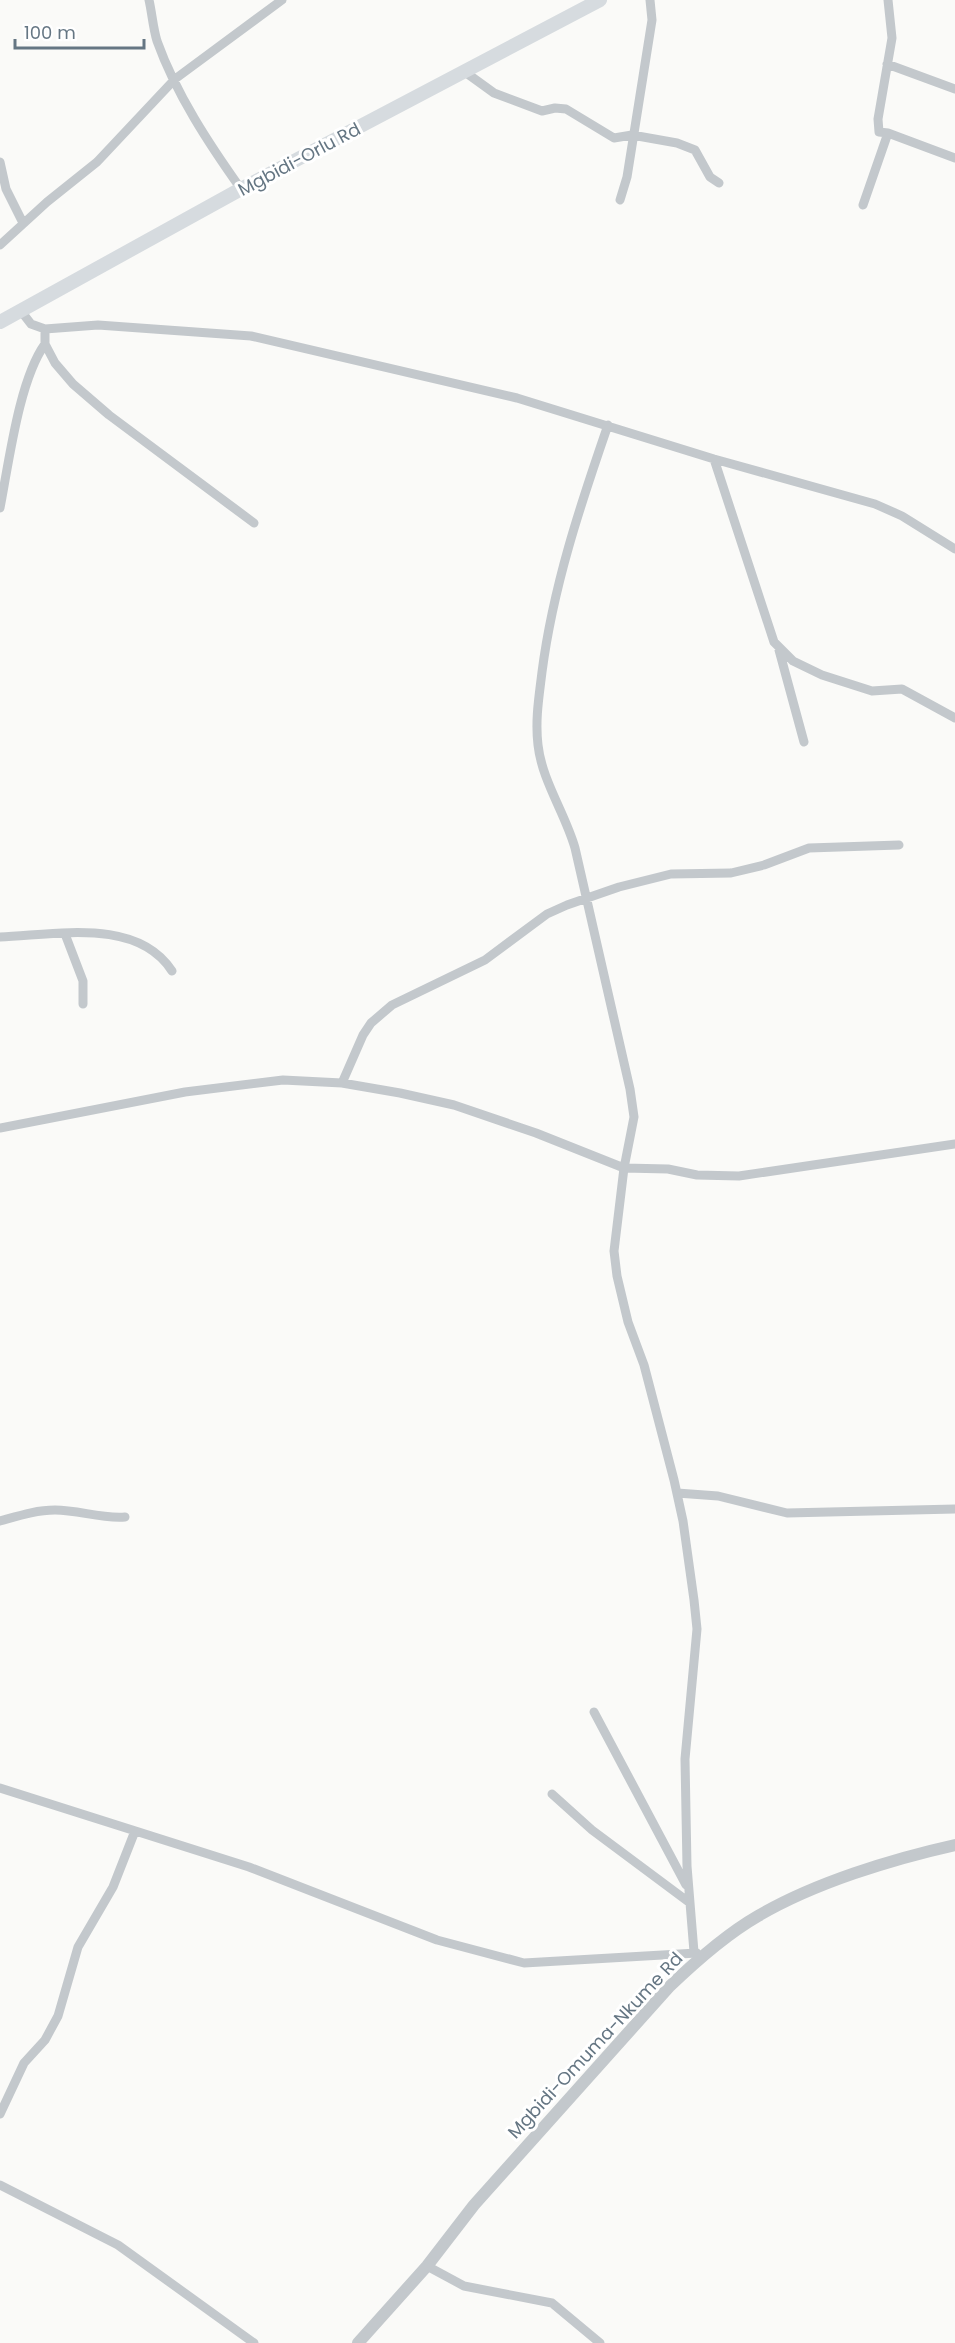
<svg xmlns="http://www.w3.org/2000/svg" width="955" height="2343" viewBox="0 0 955 2343" font-family="Poppins,sans-serif">
<style>
.lines{fill:none;stroke-linecap:round;stroke-linejoin:round}
.minor{stroke:#c3c8cc;stroke-width:9}
.tertiary{stroke:#c3c8cc;stroke-width:12}
.secondary{stroke:#d6dbdf;stroke-width:14}
.labels{text-anchor:middle;dominant-baseline:central;stroke-width:6;stroke-linejoin:round;paint-order:stroke}
.street-label{font-size:18px;fill:#657683;stroke:#fff}
</style>
<rect width="100%" height="100%" fill="#fafaf8"/>
<g class="lines">
<path class="minor" d="M149,0c3,13 4,28 8,41 19,53 52,103 84,148
M887,64l68,25
M465,72l29,21 48,18 13,-3 11,1 48,29 18,-3 45,8 18,7 15,27 9,6
M888,133l67,25
M0,162l6,27 17,34
M620,200l7,-23 25,-157 -2,-20
M863,205l25,-72 -9,-1 -1,-13 14,-81 -4,-38
M0,245l47,-43 50,-40 78,-83 107,-79
M21,311l10,13 14,5 53,-4 153,11 266,62 197,61 161,45 27,12 53,33
M45,329v15l10,19 18,21 36,31 145,108
M608,425c-28,81 -55,162 -66,247 -3,25 -7,48 -4,73 4,36 27,68 37,103l55,241 4,28 -10,51 -10,83 3,25 11,46 16,43 30,115 9,41 11,79 3,29 -12,130 2,107 7,86
M714,459l60,183 19,19 29,14 50,16 30,-2 53,29
M0,508c9,-46 19,-128 45,-164
M779,650l25,92
M65,934l18,47v23
M0,937c55,-2 137,-20 172,34
M342,1083l21,-48 8,-12 21,-18 93,-45 62,-46 20,-9 52,-18 52,-13 60,-1 33,-8 45,-17 90,-3
M0,1128l185,-36 98,-12 59,3 58,10 54,12 82,28 88,35 44,1 29,6 42,1 216,-32
M677,1493l41,3 69,17 168,-4
M0,1521c18,-5 36,-11 55,-11 24,0 46,9 70,7
M594,1712l92,173
M0,1788l249,79 188,73 87,23 173,-10
M552,1794l40,36 98,73
M0,2114l24,-51 21,-23 13,-24 20,-69 35,-60 22,-56
M0,2185l118,60 136,98
M427,2266l37,20 88,17 48,40"/>
<path class="tertiary" d="M358,2343l69,-77 47,-61 195,-218c27,-26 56,-52 89,-71 56,-33 134,-57 197,-71"/>
<path class="secondary" d="M0,322l241,-133 359,-189"/>
</g>
<g class="labels">
<g class="street-label">
<text transform="translate(299 159) rotate(-28)">Mgbidi-Orlu Rd</text>
<text transform="translate(595 2045) rotate(-47)">Mgbidi-Omuma-Nkume Rd</text>
</g>
</g>
<path d="M15 39v9h129v-9" fill="none" stroke="#657683" stroke-width="3"/>
<text x="24" y="39" font-size="18" fill="#657683" stroke="#ffffff" stroke-width="4.5" paint-order="stroke">100 m</text>
</svg>
